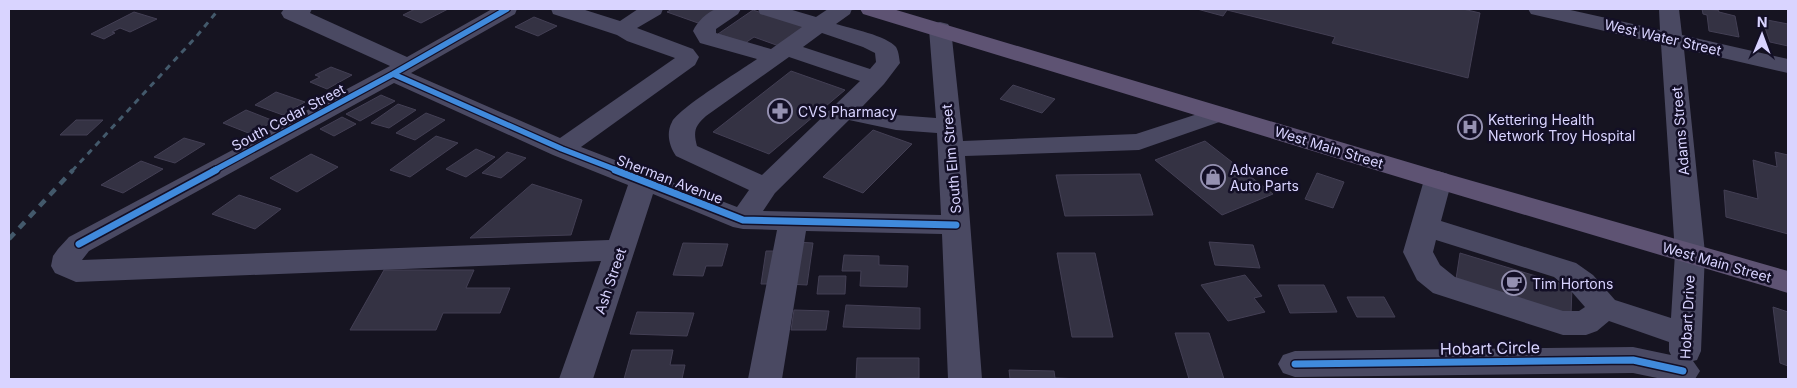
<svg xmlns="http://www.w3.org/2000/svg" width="1797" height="388" viewBox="0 0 1797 388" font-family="Inter,sans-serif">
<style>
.building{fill:#343243;stroke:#433f54}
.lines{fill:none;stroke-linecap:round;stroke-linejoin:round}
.minor{fill:#4a4962;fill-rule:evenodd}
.major{fill:#5e5373;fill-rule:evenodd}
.rail-far1{stroke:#43596b;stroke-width:3;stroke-dasharray:6 5.5;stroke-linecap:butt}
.rail{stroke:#43596b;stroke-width:4.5;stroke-dasharray:8 7;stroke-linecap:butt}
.cycleway-far1-casing{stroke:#130f26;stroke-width:8}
.cycleway-casing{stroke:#130f26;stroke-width:10}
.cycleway-far1{stroke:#408adc;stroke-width:5.5}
.cycleway{stroke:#408adc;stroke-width:7}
.labels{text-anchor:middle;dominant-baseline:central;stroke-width:5;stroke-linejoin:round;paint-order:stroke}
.street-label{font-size:14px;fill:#d9d4ff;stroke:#130f26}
.poi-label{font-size:14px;fill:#d9d4ff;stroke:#130f26;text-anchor:start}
.near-street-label{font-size:16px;fill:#d9d4ff;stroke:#130f26}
</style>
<rect width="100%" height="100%" fill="#161421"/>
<path class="building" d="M415,9h33l-27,14 -18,-8z
M672,9h48l-22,14 -31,-11z
M1197,9h266l17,4 -12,65 -136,-35 3,-6 -108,-27 -4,6z
M1702,9l16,1 1,2 16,4 4,21 -30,-6 -2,-16 -4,-1z
M753,10l52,17 -26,19 -25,-9 -9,6 -27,-9z
M134,12l23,7 -27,13 -10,-4 -8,4 3,1 -11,6 -13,-5z
M534,17l23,9 -19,10 -23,-9z
M1762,19l26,5v22l-18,-4z
M331,67l21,8 -25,14 -17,-7 10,-5 -5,-2z
M791,71l54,19 -76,64 -56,-22z
M1013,85l42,14 -13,14 -42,-14z
M276,92l29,10 -22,13 -28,-10z
M381,95l14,6 -35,20 -14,-7z
M398,104l18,6 -27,18 -18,-5z
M246,110l28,11 -23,13 -28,-11z
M426,113l19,7 -30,20 -19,-7z
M342,117l14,7 -22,12 -14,-7z
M76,120h27l-16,15h-27z
M873,130l39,14 -49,49 -40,-16z
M436,136l22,7 -48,34 -20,-7z
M184,138l21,6 -30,19 -21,-6z
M1205,141l68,53 -51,21 -67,-55z
M476,149l19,8 -29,20 -20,-8z
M507,152l19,6 -25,20 -19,-5z
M1775,152l13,3v79l-62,-17 -2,-27 34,9 -5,-39 24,7z
M311,154l27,13 -41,25 -27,-14z
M141,161l22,8 -40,24 -22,-8z
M1317,173l27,9 -11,26 -28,-9z
M1140,174l13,41 -88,1 -9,-41z
M532,184l50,16 -11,35 -101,3z
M239,195l42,14 -26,20 -43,-15z
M795,242l18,1 -6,42 -20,-1z
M1209,242l44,3 7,23 -45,-3z
M683,243l45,1 -6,22h-16l-3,10 -30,-1z
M766,251h15l-5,33h-15z
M1057,253h38l18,84h-41z
M1460,253l112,34 -1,28 -115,-36z
M844,255l35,1v9l29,1 -1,21 -47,-1 1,-15h-19z
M384,270h90l-8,18h44l-10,25h-57l-7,17h-86z
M1245,275l17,21 -8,2 11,14 -37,9 -27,-36z
M819,276h27l-1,18h-28z
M1278,285h46l13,27 -47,1z
M1347,297h37l11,20h-38z
M846,305l74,3v21l-77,-2z
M1773,307l15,5v54l-8,-3z
M794,310l35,1 -3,19h-35z
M637,312l57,1 -7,23 -57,-2z
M1175,333h34l15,46h-35z
M632,350h41l-3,15h15l-3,14h-58z
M857,358h62v20l-63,1z
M1009,370l45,1 1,7 29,1h-74z"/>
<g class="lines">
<path class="minor" d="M284,9h28l-2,4 97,44 85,-48h25l-2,5 -104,59 149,65 115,-80 -48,-17 -10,-6 -64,-21 -2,-5h31l38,12 18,-12h25l-2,5 -24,14 56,21 6,8 -4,8 -114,82 156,60 12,-17 -73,-34c-7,-10 -10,-23 -4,-34 7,-14 68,-51 85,-63l-57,-16 -7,-12c4,-9 14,-19 23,-22 7,-2 18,0 25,0l-3,5 -22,15v4l55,16 31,-22 -42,-13 -2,-5h31l27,8 12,-8h24l-2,5 -14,10c14,4 51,12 60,23 3,5 3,11 4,16l-16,21 -23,24 35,7 40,3 -7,-89 3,-5 8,-2 8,2 3,5 12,112 173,-7 83,-27 9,2 3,5 -3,5 -89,31 -174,6 17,223h-34l-6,-145 -136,-3 -24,148h-34l29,-149 -34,-1 -10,-2 -80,-33 -60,185h-34l42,-118 -525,21 -21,-9 -4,-7 2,-10 5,-7 11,-12 321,-171 -106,-48 -3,-5zM822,33l41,14 12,6 1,9 -6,7 -67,-22zM789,57l71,24 -98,94 -65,-29c-4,-15 -2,-20 9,-30zM394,83l159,72 75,30 -19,55 -527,20 7,-9zM849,120l47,10 41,3 4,82 -178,-4 12,-18z
M1528,9h38l94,21 -1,-21h20l3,26 106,24v14l-104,-24 21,204 -4,98 -4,9 -4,1 7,10 -5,8h-33l-29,-6 -338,4 -12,-4 -5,-9 5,-9 12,-4 338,-4 38,8 -2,-4v-9l-60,-21 -12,10 -11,4h-23l-130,-42 -16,-13 -14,-28 21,-72 4,-6 10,-3 10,3 4,6 -11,41 135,42 17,12 22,25 56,18 4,-65 -14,-209 -130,-30zM1436,240l118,37 17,14 14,16 -6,4h-16l-108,-34 -15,-12 -7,-13z"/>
<path class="major" d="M860,9h33l555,165 340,97v22l-360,-107 -565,-172z"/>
<path class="rail-far1" d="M72,171l124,-134 23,-28"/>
<path class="rail" d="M9,239l64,-69"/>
<defs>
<path id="cycleway-far1" d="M393,74l169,75 57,22
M213,171l180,-97 114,-65"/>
<path id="cycleway" d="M615,170l128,50 213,5
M79,244l137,-74
M1295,364l338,-4 50,11"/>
</defs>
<use href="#cycleway-far1" class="cycleway-far1-casing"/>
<use href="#cycleway" class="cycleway-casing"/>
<use href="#cycleway-far1" class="cycleway-far1"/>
<use href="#cycleway" class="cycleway"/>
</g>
<defs>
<symbol id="pharmacy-ring" viewBox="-11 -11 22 22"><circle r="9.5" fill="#130f26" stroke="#9591b1" stroke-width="1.5"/><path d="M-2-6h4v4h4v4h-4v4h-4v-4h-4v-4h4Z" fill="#9591b1"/></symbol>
<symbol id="hospital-ring" viewBox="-11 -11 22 22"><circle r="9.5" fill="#130f26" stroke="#9591b1" stroke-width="1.5"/><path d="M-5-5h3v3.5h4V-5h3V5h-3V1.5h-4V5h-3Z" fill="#9591b1"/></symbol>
<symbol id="shop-ring" viewBox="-11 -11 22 22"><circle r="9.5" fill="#130f26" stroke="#9591b1" stroke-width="1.5"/><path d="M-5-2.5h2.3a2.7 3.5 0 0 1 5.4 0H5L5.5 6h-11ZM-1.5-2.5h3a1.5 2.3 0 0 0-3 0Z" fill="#9591b1"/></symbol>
<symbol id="cafe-ring" viewBox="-11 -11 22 22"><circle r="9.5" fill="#130f26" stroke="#9591b1" stroke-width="1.5"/><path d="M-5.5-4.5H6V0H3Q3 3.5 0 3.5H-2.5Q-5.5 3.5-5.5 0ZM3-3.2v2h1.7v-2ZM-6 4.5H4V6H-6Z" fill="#9591b1"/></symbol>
</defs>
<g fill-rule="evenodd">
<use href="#pharmacy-ring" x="766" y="97" width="28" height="28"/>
<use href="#hospital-ring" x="1456" y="113" width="28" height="28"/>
<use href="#shop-ring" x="1199" y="163" width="28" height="28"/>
<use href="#cafe-ring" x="1500" y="269" width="28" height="28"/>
</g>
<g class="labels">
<g class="street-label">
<text transform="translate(1663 37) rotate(13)">West Water Street</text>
<text transform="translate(288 117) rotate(-28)">South Cedar Street</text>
<text transform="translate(1680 131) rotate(-95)">Adams Street</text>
<text transform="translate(1329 147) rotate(17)">West Main Street</text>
<text transform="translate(951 159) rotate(-95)">South Elm Street</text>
<text transform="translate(670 179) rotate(21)">Sherman Avenue</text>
<text transform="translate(1717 262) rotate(16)">West Main Street</text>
<text transform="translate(610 281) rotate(-71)">Ash Street</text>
<text transform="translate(1687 317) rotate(-87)">Hobart Drive</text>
</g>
<g class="poi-label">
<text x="798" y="111">CVS Pharmacy</text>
<text x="1488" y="119">Kettering Health<tspan x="1488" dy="16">Network Troy Hospital</tspan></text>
<text x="1230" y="169">Advance<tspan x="1230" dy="16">Auto Parts</tspan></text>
<text x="1532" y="283">Tim Hortons</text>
</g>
<g class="near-street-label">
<text transform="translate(1490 348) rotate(-1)">Hobart Circle</text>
</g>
</g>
<rect width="1797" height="388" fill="none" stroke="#d9d4ff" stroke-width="20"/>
<g transform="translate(1762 35) rotate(1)" stroke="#130f26" stroke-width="4" paint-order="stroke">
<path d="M0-4L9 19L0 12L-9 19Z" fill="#d9d4ff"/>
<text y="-8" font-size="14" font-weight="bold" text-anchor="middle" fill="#d9d4ff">N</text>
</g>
</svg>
